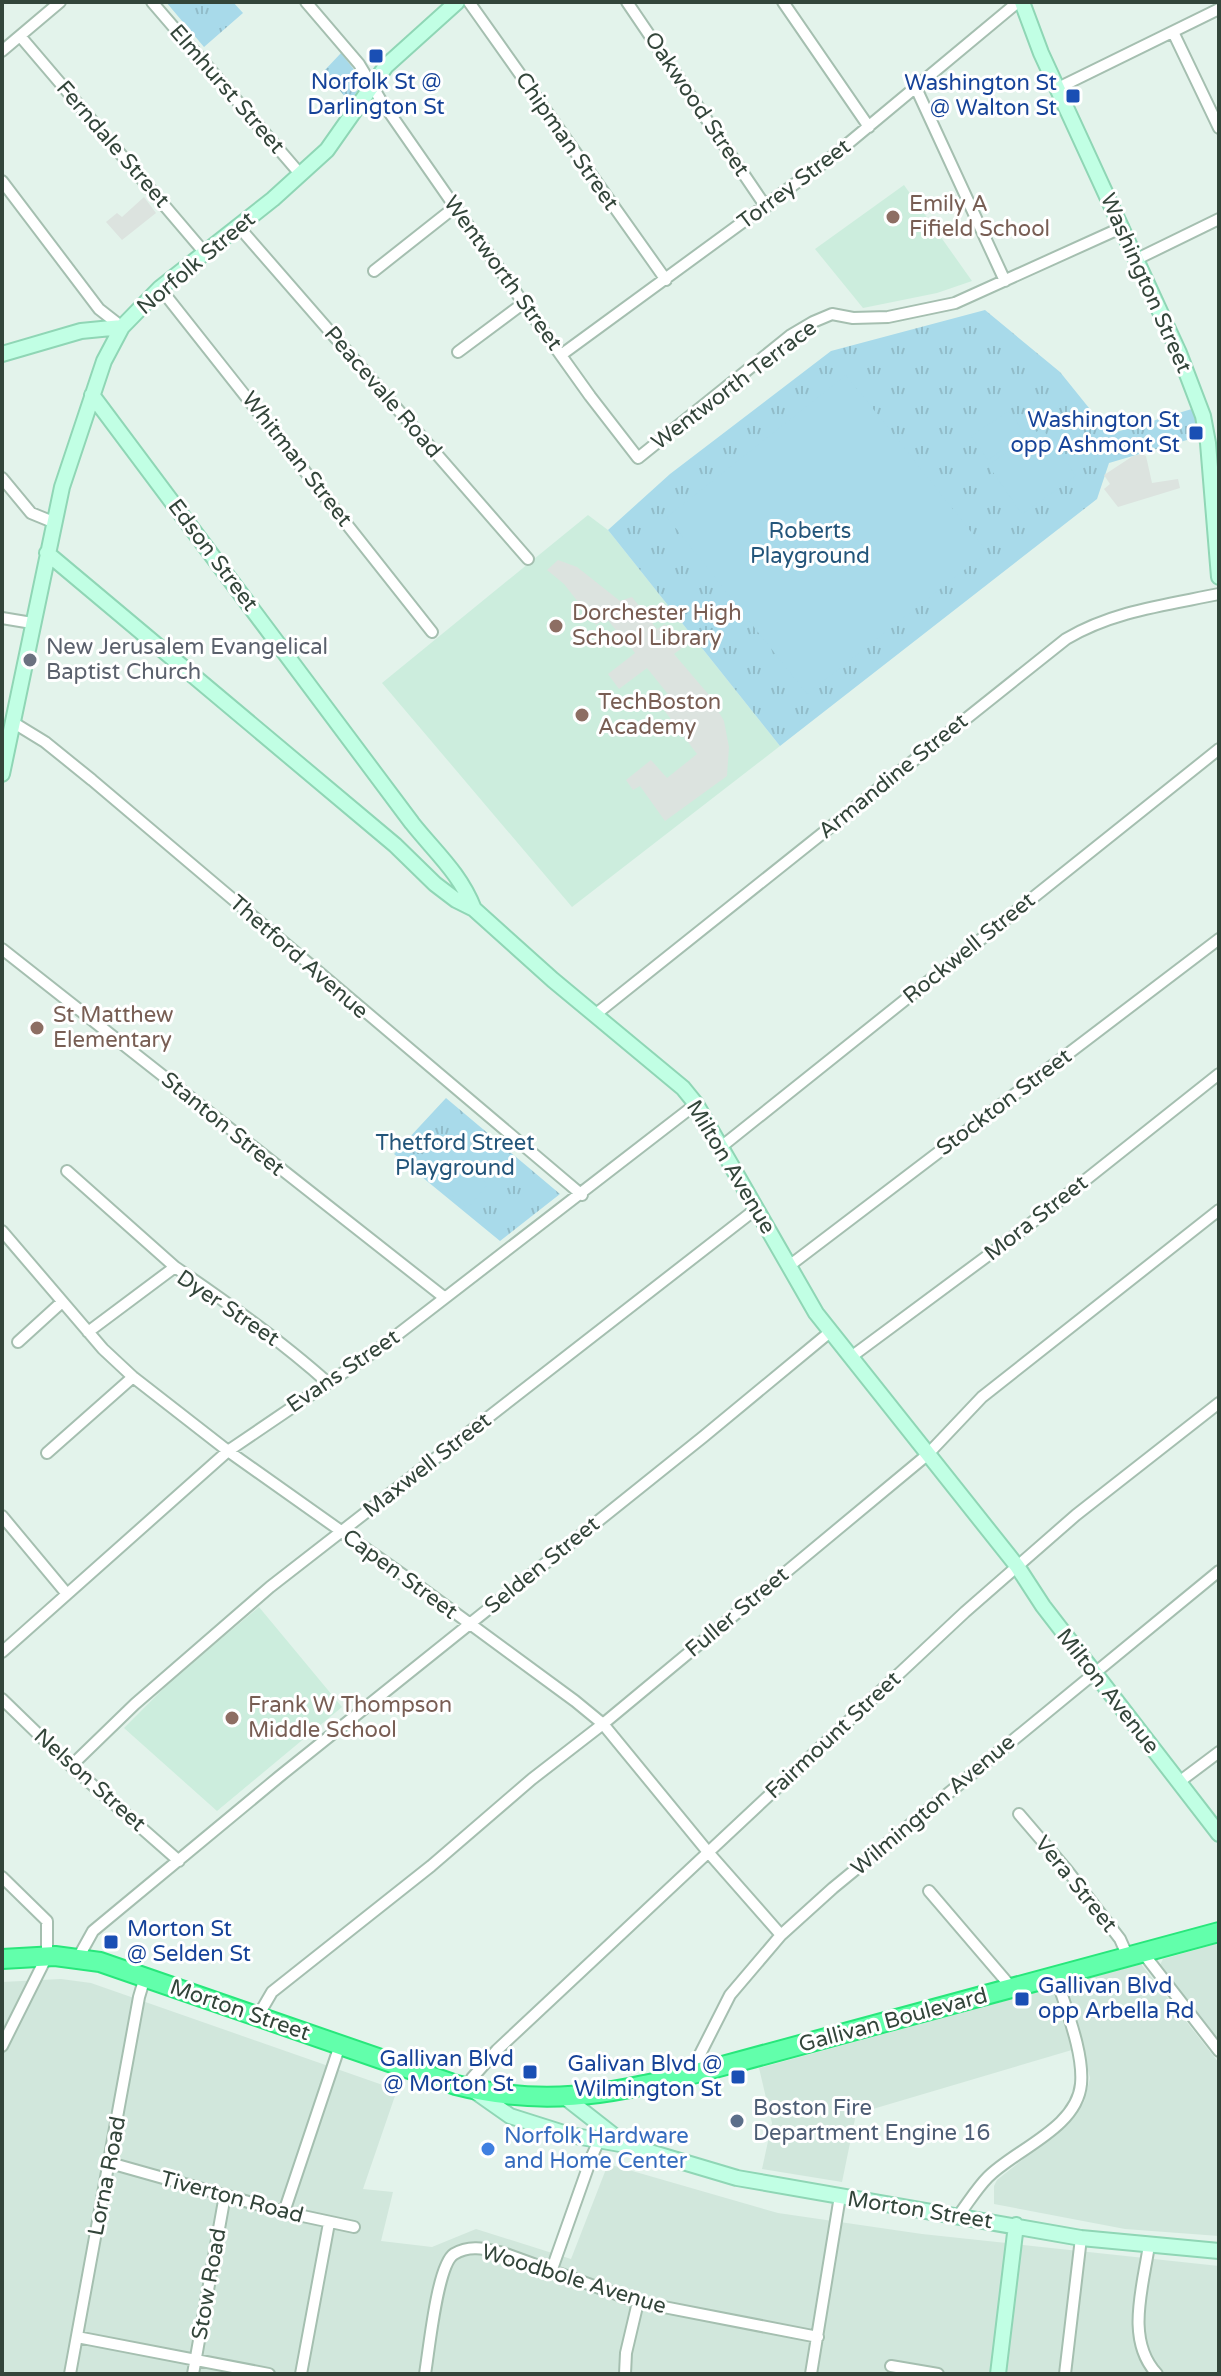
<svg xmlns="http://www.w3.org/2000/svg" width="1221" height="2376" viewBox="0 0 1221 2376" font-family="'Varela Round',sans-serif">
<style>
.residential{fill:#d1e7dc}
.education{fill:#cceddd}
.park{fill:url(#park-tufts)}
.garden{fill:#a8daea}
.parking{fill:#dce3df}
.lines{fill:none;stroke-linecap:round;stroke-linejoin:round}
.street-casing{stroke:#a5bfb0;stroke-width:14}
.secondary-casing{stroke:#8fd6b5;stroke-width:18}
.highway-casing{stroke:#28e77b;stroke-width:22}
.street{stroke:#fff;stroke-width:10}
.secondary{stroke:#c1ffe4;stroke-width:14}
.highway{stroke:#62ffab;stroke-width:18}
.transit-dot{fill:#1a4fb4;stroke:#fff;stroke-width:3}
.education-dot{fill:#8d6e63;stroke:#fff;stroke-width:3}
.worship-dot{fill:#6b7280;stroke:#fff;stroke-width:3}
.service-dot{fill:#5c6f8a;stroke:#fff;stroke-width:3}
.shop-dot{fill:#3f7fe0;stroke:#fff;stroke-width:3}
.labels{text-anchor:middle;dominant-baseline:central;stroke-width:6;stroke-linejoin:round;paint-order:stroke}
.transit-label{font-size:22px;fill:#164399;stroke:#fff;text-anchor:end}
.street-label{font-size:22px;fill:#33453a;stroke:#fff}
.education-label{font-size:22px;fill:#785e54;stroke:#fff;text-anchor:start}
.park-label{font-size:22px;fill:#23557a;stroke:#fff}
.worship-label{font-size:22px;fill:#5b616d;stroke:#fff;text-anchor:start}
.service-label{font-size:22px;fill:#4e5e75;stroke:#fff;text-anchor:start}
.shop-label{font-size:22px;fill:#366cbe;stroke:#fff;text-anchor:start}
</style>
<defs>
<pattern id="park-tufts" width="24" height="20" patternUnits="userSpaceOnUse" patternTransform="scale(2)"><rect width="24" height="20" fill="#a8daea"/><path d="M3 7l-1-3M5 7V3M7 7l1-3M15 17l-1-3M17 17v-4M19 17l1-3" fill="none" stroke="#91bcc9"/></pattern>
</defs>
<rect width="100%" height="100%" fill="#e3f3eb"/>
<path class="residential" d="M1219,1943v98l-60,-74 4,-8z
M1141,1964l78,99v173l-94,-7 -131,-25v-18l3,-6 74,-59 13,-19 6,-24 -8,-31 -226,67 -14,68 -80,-13 10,-46 -13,-55z
M61,1979l30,4 306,107 -34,99 30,3 -12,49 51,6 44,-18 95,30 37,-95 170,49 144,21 297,32v108h-1217v-392z"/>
<path class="education" d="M904,185l68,96 -35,12 -74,15 -48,-59z
M588,515l20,15 172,216 -208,161 -190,-224z
M259,1607l83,100 -125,104 -93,-83 49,-49z"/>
<path class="park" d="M166,2h67l10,11 -39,34z
M341,53l22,28 -13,22 -26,-32z
M985,310l75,62 50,62 85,-26 9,27 -95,28 -12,36 -317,247 -172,-216 62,-56 161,-123z
M446,1098l114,96 -60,47 -106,-87z"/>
<path class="garden" d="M846,375l141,177 -180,142 -140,-177z
M1009,411l16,22 -37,27 -17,-24z
M1042,428l34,48 -54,38 -34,-49z
M470,1127l37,31 -18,22 -37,-32z
M448,1151l40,33 -20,24 -40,-33z"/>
<path class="parking" d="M144,197l12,16 -34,27 -16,-18 11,-9 5,4z
M1142,454l4,2 6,27 26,-4 2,9 -62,19 -14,-18 6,-5 -6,-9 29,-19z
M558,560l19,7 43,34 12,-4 25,32 8,-5 17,24 -8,6 35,41 15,26 5,26 -2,29 -62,45 -25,-35 -7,4 -7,-10 25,-20 16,18 30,-24 -36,-48 10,-8 -24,-30 -28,21 -11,-15 27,-21 -29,-35 -10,7 -32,-41 -17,-14z"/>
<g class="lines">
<defs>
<path id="street" d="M152,2l149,173
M306,2l53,62 21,35 75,108 135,189 48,62 153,-123 22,-13 19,-8 21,4 35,-1 67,-14 168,-76
M469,2l197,278
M627,2l139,205
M783,2l86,125
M1173,32l46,96
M20,36l184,216
M2,51l58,-49
M916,88l89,193
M1058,88l161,-79
M2,181l97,128 23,18
M238,226l290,333
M1137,259l82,-40
M374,271l81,-64
M160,288l272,344
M458,352l67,-50
M561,355l272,-199 185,-154
M2,478l29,35 22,9
M2,618l30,5
M14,723l31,19 47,38 490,415
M2,949l443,349
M596,1014l470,-375c47,-28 100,-34 153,-45
M721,1147l498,-398
M67,1171l108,96
M2,1231l101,118 30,28 95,74 192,136 155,114 28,23 105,128 73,83
M789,1266l430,-327
M88,1332l87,-65c53,36 105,73 153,116
M18,1342l44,-40
M851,1357l174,-129 194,-154
M47,1453l86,-76
M2,1516l65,78
M2,1652l226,-201 156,-106 312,-241
M2,1699l69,67 108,95
M71,1766l64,-62 135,-117 486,-378
M1179,1782l40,-30
M1019,1814l48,56 53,69 8,18
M2,1877l45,44v35l-45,90
M929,1891l83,97
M1143,1953l76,98
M78,1958l15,-27 187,-155 423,-339 127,-105
M258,2016l14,-24 159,-126 101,-87 71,-55 324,-269 55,-58 237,-187
M690,2074l40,-79 51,-60 52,-47 386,-317
M468,2088l4,-10 25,-28 468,-438 111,-97 143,-112
M110,2163l174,49 70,15
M284,2212l56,-167
M958,2216c10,-13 19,-28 30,-39 28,-28 89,-49 93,-93 3,-32 -16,-77 -25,-108
M1149,2245c-6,42 -24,95 8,129
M552,2269l40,-113 9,-20
M77,2337l192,37
M891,2366l47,8
M70,2374l69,-377 6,-20
M193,2374l32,-179
M301,2374l28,-151
M425,2374c4,-23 12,-109 29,-120 16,-10 32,-5 49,-1l135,49 180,35
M625,2374l1,-21 12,-51
M811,2374l29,-178
M1065,2374l16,-136"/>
<path id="secondary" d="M1022,2l19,51 138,300 24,63 5,27 11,134
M2,354l79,-23 41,-4
M92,395l320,428c23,29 48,50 62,86
M47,553l348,292 40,39 21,16 18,9 79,71 130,108 13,16 120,209 201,253 26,40 176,228
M2,774l60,-287 42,-126 18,-34 38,-39 113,-89 54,-49 59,-84 71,-64
M473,2090l37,26 60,19 50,9
M566,2098l60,47 111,33 344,60 138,13
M998,2374l18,-149"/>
<path id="highway" d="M2,1959l53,-3 45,6 356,123c86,22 148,10 233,-10l530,-143"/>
</defs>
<use href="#street" class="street-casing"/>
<use href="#secondary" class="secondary-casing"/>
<use href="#highway" class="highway-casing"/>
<use href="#street" class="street"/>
<use href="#secondary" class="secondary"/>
<use href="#highway" class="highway"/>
</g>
<g class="transit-dot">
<rect x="368" y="48" width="16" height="16" rx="4"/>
<rect x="1065" y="88" width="16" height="16" rx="4"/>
<rect x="1188" y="425" width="16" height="16" rx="4"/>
<rect x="103" y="1934" width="16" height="16" rx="4"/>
<rect x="1014" y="1991" width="16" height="16" rx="4"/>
<rect x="522" y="2064" width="16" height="16" rx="4"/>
<rect x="730" y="2069" width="16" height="16" rx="4"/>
</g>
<g class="education-dot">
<circle cx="893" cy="217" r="8"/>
<circle cx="556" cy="626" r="8"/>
<circle cx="582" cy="715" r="8"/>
<circle cx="37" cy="1028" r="8"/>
<circle cx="232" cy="1718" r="8"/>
</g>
<circle class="worship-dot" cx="30" cy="660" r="8"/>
<circle class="service-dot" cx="737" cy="2121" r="8"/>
<circle class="shop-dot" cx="488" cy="2149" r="8"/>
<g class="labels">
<g class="transit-label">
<text x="376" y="82" text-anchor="middle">Norfolk St @<tspan x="376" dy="25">Darlington St</tspan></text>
<text x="1057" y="83">Washington St<tspan x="1057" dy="25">@ Walton St</tspan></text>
<text x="1180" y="420">Washington St<tspan x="1180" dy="25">opp Ashmont St</tspan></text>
<text x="127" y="1929" text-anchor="start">Morton St<tspan x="127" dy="25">@ Selden St</tspan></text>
<text x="1038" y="1986" text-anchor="start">Gallivan Blvd<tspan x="1038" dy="25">opp Arbella Rd</tspan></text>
<text x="514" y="2059">Gallivan Blvd<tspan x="514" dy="25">@ Morton St</tspan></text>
<text x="722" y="2064">Galivan Blvd @<tspan x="722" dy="25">Wilmington St</tspan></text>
</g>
<g class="street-label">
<text transform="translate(227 89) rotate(49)">Elmhurst Street</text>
<text transform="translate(697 104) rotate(56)">Oakwood Street</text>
<text transform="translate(567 141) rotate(55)">Chipman Street</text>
<text transform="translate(113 144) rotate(49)">Ferndale Street</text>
<text transform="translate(794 184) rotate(-37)">Torrey Street</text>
<text transform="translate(196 263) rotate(-40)">Norfolk Street</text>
<text transform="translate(503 273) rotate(54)">Wentworth Street</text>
<text transform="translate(1146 283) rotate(66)">Washington Street</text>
<text transform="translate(734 385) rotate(-37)">Wentworth Terrace</text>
<text transform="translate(383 392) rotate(49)">Peacevale Road</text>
<text transform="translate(297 459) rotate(52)">Whitman Street</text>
<text transform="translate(213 555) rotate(53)">Edson Street</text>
<text transform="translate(893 776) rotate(-39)">Armandine Street</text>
<text transform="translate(969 948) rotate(-39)">Rockwell Street</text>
<text transform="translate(299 957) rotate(41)">Thetford Avenue</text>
<text transform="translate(1004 1102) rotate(-37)">Stockton Street</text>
<text transform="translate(223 1124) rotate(39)">Stanton Street</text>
<text transform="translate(731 1167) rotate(59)">Milton Avenue</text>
<text transform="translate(1036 1218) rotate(-38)">Mora Street</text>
<text transform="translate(228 1308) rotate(34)">Dyer Street</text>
<text transform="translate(343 1371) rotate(-34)">Evans Street</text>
<text transform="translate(427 1465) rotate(-38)">Maxwell Street</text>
<text transform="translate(542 1565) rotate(-39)">Selden Street</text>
<text transform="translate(400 1574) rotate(36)">Capen Street</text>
<text transform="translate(737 1612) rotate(-40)">Fuller Street</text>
<text transform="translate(1108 1691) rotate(52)">Milton Avenue</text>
<text transform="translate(833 1735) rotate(-43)">Fairmount Street</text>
<text transform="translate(90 1780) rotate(42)">Nelson Street</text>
<text transform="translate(933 1805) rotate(-40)">Wilmington Avenue</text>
<text transform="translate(1076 1884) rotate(51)">Vera Street</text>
<text transform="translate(240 2010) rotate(19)">Morton Street</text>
<text transform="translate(893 2020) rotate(-15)">Gallivan Boulevard</text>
<text transform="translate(107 2176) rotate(-79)">Lorna Road</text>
<text transform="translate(232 2197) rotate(15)">Tiverton Road</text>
<text transform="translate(920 2210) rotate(9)">Morton Street</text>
<text transform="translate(574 2279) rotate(17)">Woodbole Avenue</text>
<text transform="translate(209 2284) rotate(-80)">Stow Road</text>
</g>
<g class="education-label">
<text x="909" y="204">Emily A<tspan x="909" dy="25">Fifield School</tspan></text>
<text x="572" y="613">Dorchester High<tspan x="572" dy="25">School Library</tspan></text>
<text x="598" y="702">TechBoston<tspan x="598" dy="25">Academy</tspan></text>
<text x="53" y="1015">St Matthew<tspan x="53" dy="25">Elementary</tspan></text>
<text x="248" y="1705">Frank W Thompson<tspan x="248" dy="25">Middle School</tspan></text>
</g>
<g class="park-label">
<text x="810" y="531">Roberts<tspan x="810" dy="25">Playground</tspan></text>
<text x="455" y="1143">Thetford Street<tspan x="455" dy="25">Playground</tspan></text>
</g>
<g class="worship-label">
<text x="46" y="647">New Jerusalem Evangelical<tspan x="46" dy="25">Baptist Church</tspan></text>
</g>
<g class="service-label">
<text x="753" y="2108">Boston Fire<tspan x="753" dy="25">Department Engine 16</tspan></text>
</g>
<g class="shop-label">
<text x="504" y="2136">Norfolk Hardware<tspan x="504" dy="25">and Home Center</tspan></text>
</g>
</g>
<rect width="1221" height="2376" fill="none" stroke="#33453a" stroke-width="8"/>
</svg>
